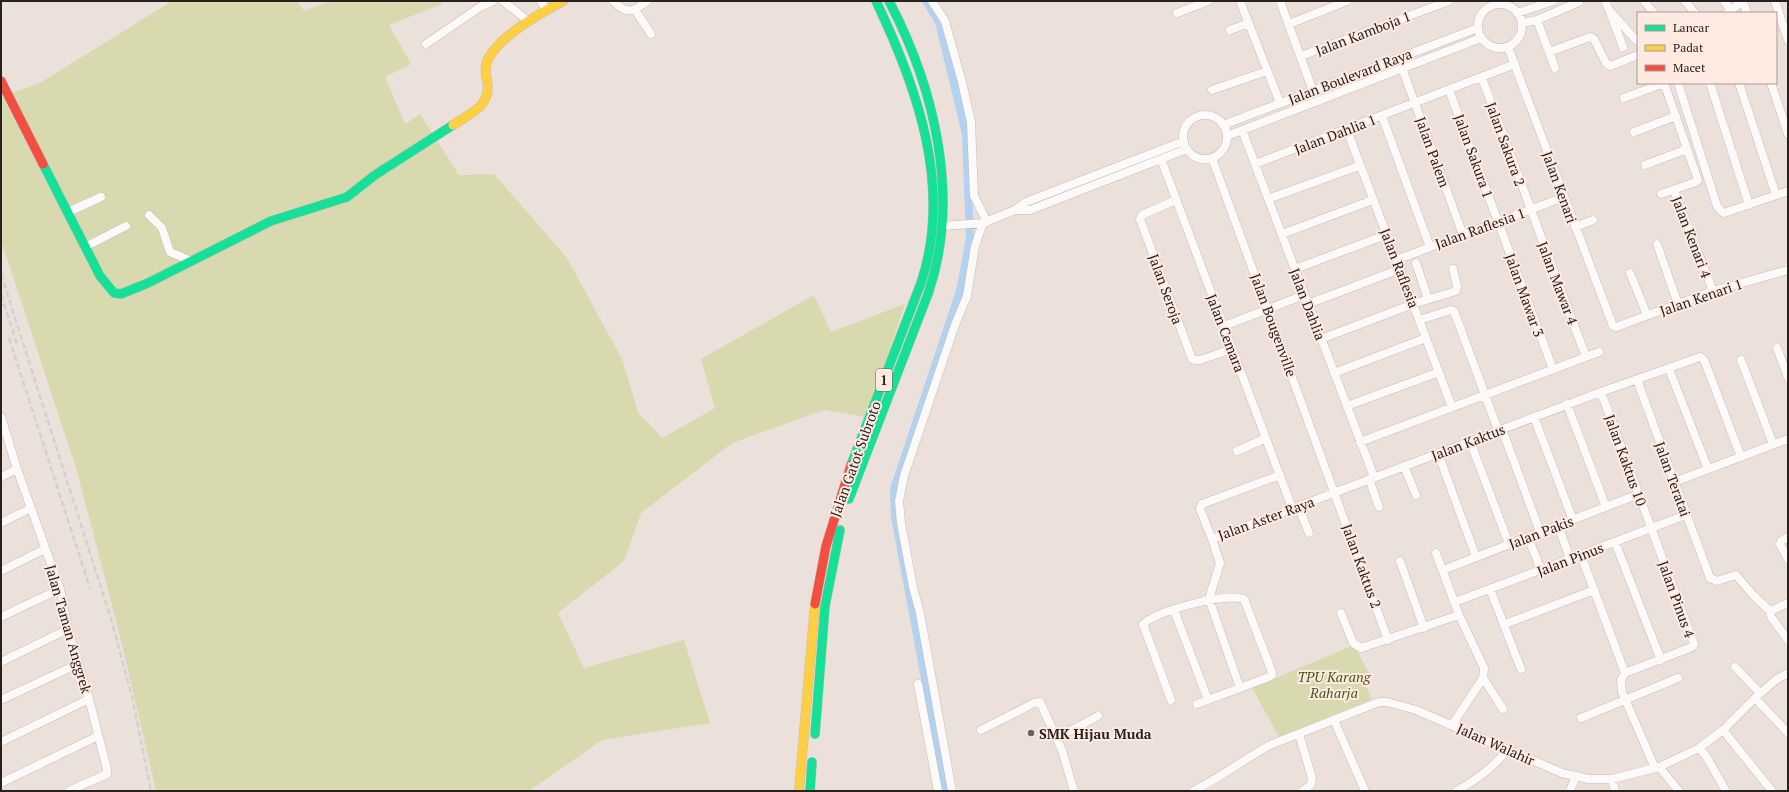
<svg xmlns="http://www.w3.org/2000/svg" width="1789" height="792" viewBox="0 0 1789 792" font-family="'PT Serif',serif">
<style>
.green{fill:#d9d9b0}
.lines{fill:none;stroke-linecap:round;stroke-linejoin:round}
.canal{stroke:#b3d2f0;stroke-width:8}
.street-casing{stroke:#c5bcb9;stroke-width:9}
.fast-casing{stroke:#c5bcb9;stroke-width:10}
.slow-casing{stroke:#c5bcb9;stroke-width:10}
.jam-casing{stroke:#c5bcb9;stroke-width:10}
.street{stroke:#fcfaf9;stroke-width:8}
.fast{stroke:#16e098;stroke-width:9}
.slow{stroke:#ffcf43;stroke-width:9}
.jam{stroke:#f24e42;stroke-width:9}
.rail{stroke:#d3d1cf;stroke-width:2.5;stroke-dasharray:6 3;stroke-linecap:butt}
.poi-dot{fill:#6c635f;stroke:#feeae1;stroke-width:1.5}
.labels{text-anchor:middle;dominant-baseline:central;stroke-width:4;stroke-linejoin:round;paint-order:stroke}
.shield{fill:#feeae1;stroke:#685d58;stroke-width:1}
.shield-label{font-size:13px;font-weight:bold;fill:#27201d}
.street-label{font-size:14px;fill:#27201d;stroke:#feeae1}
.park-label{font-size:14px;font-style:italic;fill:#4e541a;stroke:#feeae1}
.poi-label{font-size:14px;font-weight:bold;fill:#27201d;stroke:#feeae1;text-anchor:start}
</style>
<rect width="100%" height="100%" fill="#ebe0da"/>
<path class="green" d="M172,1h125l7,10 27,-10h109l2,3 -53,21 22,39 -26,13 20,47 15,-10 39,61 35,-1 73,84 55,101 16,53 24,26 53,-30 -14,-49 113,-64 17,37 74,-28 -38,113 -43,-7 -92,33 -91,70 -17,48 -66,52 26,55 100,-28 26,83 -108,17 -73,51h-373l-36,-155 -43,-165 -76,-231v-143l39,-14z
M1354,645l16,30 -7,4 9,20 -93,38 -27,-49z"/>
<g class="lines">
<path class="canal" d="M926,1l13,21 27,112 4,105 -10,52 -66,198 1,28 51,274"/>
<defs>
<path id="street" d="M503,1l25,20
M541,1l5,9
M613,1c14,14 20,11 34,0
M932,1l13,20 17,61 9,40 3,74 13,26
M1240,1l40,102
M1280,1l33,90
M1605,1l4,9 27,30
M1644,1l10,12
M1685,1l10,12
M1724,1l7,9
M1743,1l4,12
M1775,1l13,39
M1478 26a22 22 0 1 1 44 0a22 22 0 1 1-44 0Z
M635,10l16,24
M1177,13l31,-12
M1517,13l36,-12
M1727,13l16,-12
M1611,15l12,32
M1537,20l18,48
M1522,23l15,-3 42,-18
M1289,24l58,-23
M1230,30l19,-7
M426,44l54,-37 13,-6
M1508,47l105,279 3,1 97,-36 75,-21
M1549,52l41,-15 4,2 12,24 4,3 28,-11
M1301,56l148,-55
M1402,68l61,167
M1482,78l104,279
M1678,83l39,123 4,5 3,2 64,-22
M1710,83l39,122
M1739,83l37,112
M1771,83l17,51
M1212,90l55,-19
M1449,90l104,279
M1624,98l40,-15
M1183 137a22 22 0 1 1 44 0a22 22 0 1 1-44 0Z
M1382,116l48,131
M1223,125l255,-97
M1242,130l132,347
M1347,130l105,277
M1634,132l42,-16
M1227,136l254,-98
M1212,158l176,482
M1161,159l131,349
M1255,164l260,-100
M1645,165l42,-16
M1674,190l39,101
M1661,194l35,-12 2,-2 -34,-97
M1268,199l88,-32
M1176,200l-34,15 -2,4 52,140 3,1h5l32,-11
M1015,210h15l157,-61
M68,212l33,-15
M149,215l13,13 8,24 21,9
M943,226l40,-3 32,-13 11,-8 158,-61
M1575,227l18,-7
M1282,234l88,-33
M1657,244l21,60
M85,247l41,-21
M1396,260l168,-63
M1416,263l12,36
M1295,269l88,-33
M1630,273l17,42
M1308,304l92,-35
M1419,320l32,-10 3,1 44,119
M1224,326l80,-31
M1321,339l92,-35 43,-13 1,-5 -4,-17
M1777,348l11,29
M1741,360l32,84
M1669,369l39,100
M1334,373l92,-35
M1637,380l73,198 7,3 19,-6 17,20 17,16 18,-8
M1601,392l93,252 -2,3 -67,26
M1567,404l39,103
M1347,406l92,-34
M1,417l16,52 43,120 8,40 21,70 18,70v5l-38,17
M1534,417l39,103
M1502,429l38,103
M1470,441l39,103
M1360,442l239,-90
M1237,451l29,-13
M1438,453l38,104
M1404,466l12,29
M1,477l16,-8
M1369,479l10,28
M1674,482l114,-43
M1298,506l11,27
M1,523l30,-15
M1558,525l12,34
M1528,537l13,33
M1788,537l-7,4 -1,3 8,15
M1212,539l-12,-30 2,-5 78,-29
M1615,542l46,118
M1436,553l23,62 25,53 -1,10 -31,47
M1581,555l44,118
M1400,561l24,67
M1443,570l196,-76
M1,571l44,-22
M1490,589l31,80
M1209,599l11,-36 -8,-24 389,-147 99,-35 4,3 4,10 33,87
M1455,602l231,-87
M1174,610l34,90
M1770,611l1,6 17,23
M1341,613l12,30 8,5 98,-33
M1,617l59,-28
M1505,624l89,-34
M1,662l67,-33
M1735,667l25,26
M1625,673l-4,7 1,12 33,76
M1483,678l20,31
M918,684l20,107
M1755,698l33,35
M1,700l77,-36
M1171,700l-28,-76c17,-14 80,-31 101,-25l28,73v3l-3,2 -29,11
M1197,704l43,-16 -31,-89
M1581,718l97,-40
M1334,720l31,71
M981,730l53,-27 6,-1 22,48 12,41
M1723,730l49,61
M1299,734l13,44 -1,7 -9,6
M1057,738l41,-22
M1,742l88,-43
M1699,748l7,8 20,35
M1659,767l20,24
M1612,779l3,12
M1,783l97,-47
M952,791l-32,-178 -7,-26 -12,-64 -2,-22 5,-25 51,-151 12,-29 8,-50 8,-23
M1193,791c27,-13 51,-32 77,-46l109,-43h8l29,8 146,63 26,6h24l47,-12 40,-19 24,-18 32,-32 22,-19 11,-6
M1457,791c21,-13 35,-22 51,-42
M1570,791l6,-15"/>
<path id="fast" d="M43,164l57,112 14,17 7,1 27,-11 123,-62 76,-24 28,-22 78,-50
M851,465l70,-182c32,-96 -4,-196 -45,-282
M849,499l79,-205c33,-96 7,-205 -39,-293
M815,734l10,-128 15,-76
M810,791l2,-29"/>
<path id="slow" d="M453,125c18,-12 39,-19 34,-45 -2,-7 -2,-14 1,-21 13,-24 51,-45 75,-58
M799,791l16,-187"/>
<path id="jam" d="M1,81l42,83
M815,604l11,-58 25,-81"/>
</defs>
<use href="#street" class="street-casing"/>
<use href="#fast" class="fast-casing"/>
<use href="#slow" class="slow-casing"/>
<use href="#jam" class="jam-casing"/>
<use href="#street" class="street"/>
<use href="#fast" class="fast"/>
<use href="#slow" class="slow"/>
<use href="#jam" class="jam"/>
<path class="rail" d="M1,274l111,348 21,79 18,90
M1,295l16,49
M9,338l81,250"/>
</g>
<circle class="poi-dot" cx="1031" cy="733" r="4"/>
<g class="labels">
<rect class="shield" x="876" y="369" width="16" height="22" rx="3"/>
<g class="shield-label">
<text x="884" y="380">1</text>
</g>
<g class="street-label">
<text transform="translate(1363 33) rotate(-21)">Jalan Kamboja 1</text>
<text transform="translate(1350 76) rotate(-21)">Jalan Boulevard Raya</text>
<text transform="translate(1335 134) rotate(-21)">Jalan Dahlia 1</text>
<text transform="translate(1506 144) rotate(70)">Jalan Sakura 2</text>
<text transform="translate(1433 152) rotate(70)">Jalan Palem</text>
<text transform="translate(1474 156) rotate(70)">Jalan Sakura 1</text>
<text transform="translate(1560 187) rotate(70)">Jalan Kenari</text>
<text transform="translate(1480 228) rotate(-20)">Jalan Raflesia 1</text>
<text transform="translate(1692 237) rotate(69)">Jalan Kenari 4</text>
<text transform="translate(1400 268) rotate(69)">Jalan Raflesia</text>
<text transform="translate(1558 283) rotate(69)">Jalan Mawar 4</text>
<text transform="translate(1166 289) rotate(70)">Jalan Seroja</text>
<text transform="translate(1525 295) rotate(70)">Jalan Mawar 3</text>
<text transform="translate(1701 297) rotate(-19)">Jalan Kenari 1</text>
<text transform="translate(1308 304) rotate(69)">Jalan Dahlia</text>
<text transform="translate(1274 325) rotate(70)">Jalan Bougenville</text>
<text transform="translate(1226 333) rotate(69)">Jalan Cemara</text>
<text transform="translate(1468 442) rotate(-21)">Jalan Kaktus</text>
<text transform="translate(855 459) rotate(-70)">Jalan Gatot Subroto</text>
<text transform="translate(1626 460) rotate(70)">Jalan Kaktus 10</text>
<text transform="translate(1673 479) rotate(70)">Jalan Teratai</text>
<text transform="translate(1266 518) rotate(-20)">Jalan Aster Raya</text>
<text transform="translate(1541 532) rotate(-21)">Jalan Pakis</text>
<text transform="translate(1570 559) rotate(-21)">Jalan Pinus</text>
<text transform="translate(1362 566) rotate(70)">Jalan Kaktus 2</text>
<text transform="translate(1677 599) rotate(70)">Jalan Pinus 4</text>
<text transform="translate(69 629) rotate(74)">Jalan Taman Anggrek</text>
<text transform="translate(1496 744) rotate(24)">Jalan Walahir</text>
</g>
<g class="park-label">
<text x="1334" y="676">TPU Karang<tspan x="1334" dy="16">Raharja</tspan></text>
</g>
<g class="poi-label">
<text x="1039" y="733">SMK Hijau Muda</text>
</g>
</g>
<rect width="1789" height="792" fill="none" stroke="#27201d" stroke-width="4"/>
<rect x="1637" y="12" width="140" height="72" fill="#feeae1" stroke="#a89993"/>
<rect x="1645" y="25" width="20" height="6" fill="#16e098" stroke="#a89993"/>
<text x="1673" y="32" font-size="12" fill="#27201d">Lancar</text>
<rect x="1645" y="45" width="20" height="6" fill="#ffcf43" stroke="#a89993"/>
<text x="1673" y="52" font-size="12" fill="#27201d">Padat</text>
<rect x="1645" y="65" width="20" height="6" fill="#f24e42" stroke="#a89993"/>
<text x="1673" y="72" font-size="12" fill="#27201d">Macet</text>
</svg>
